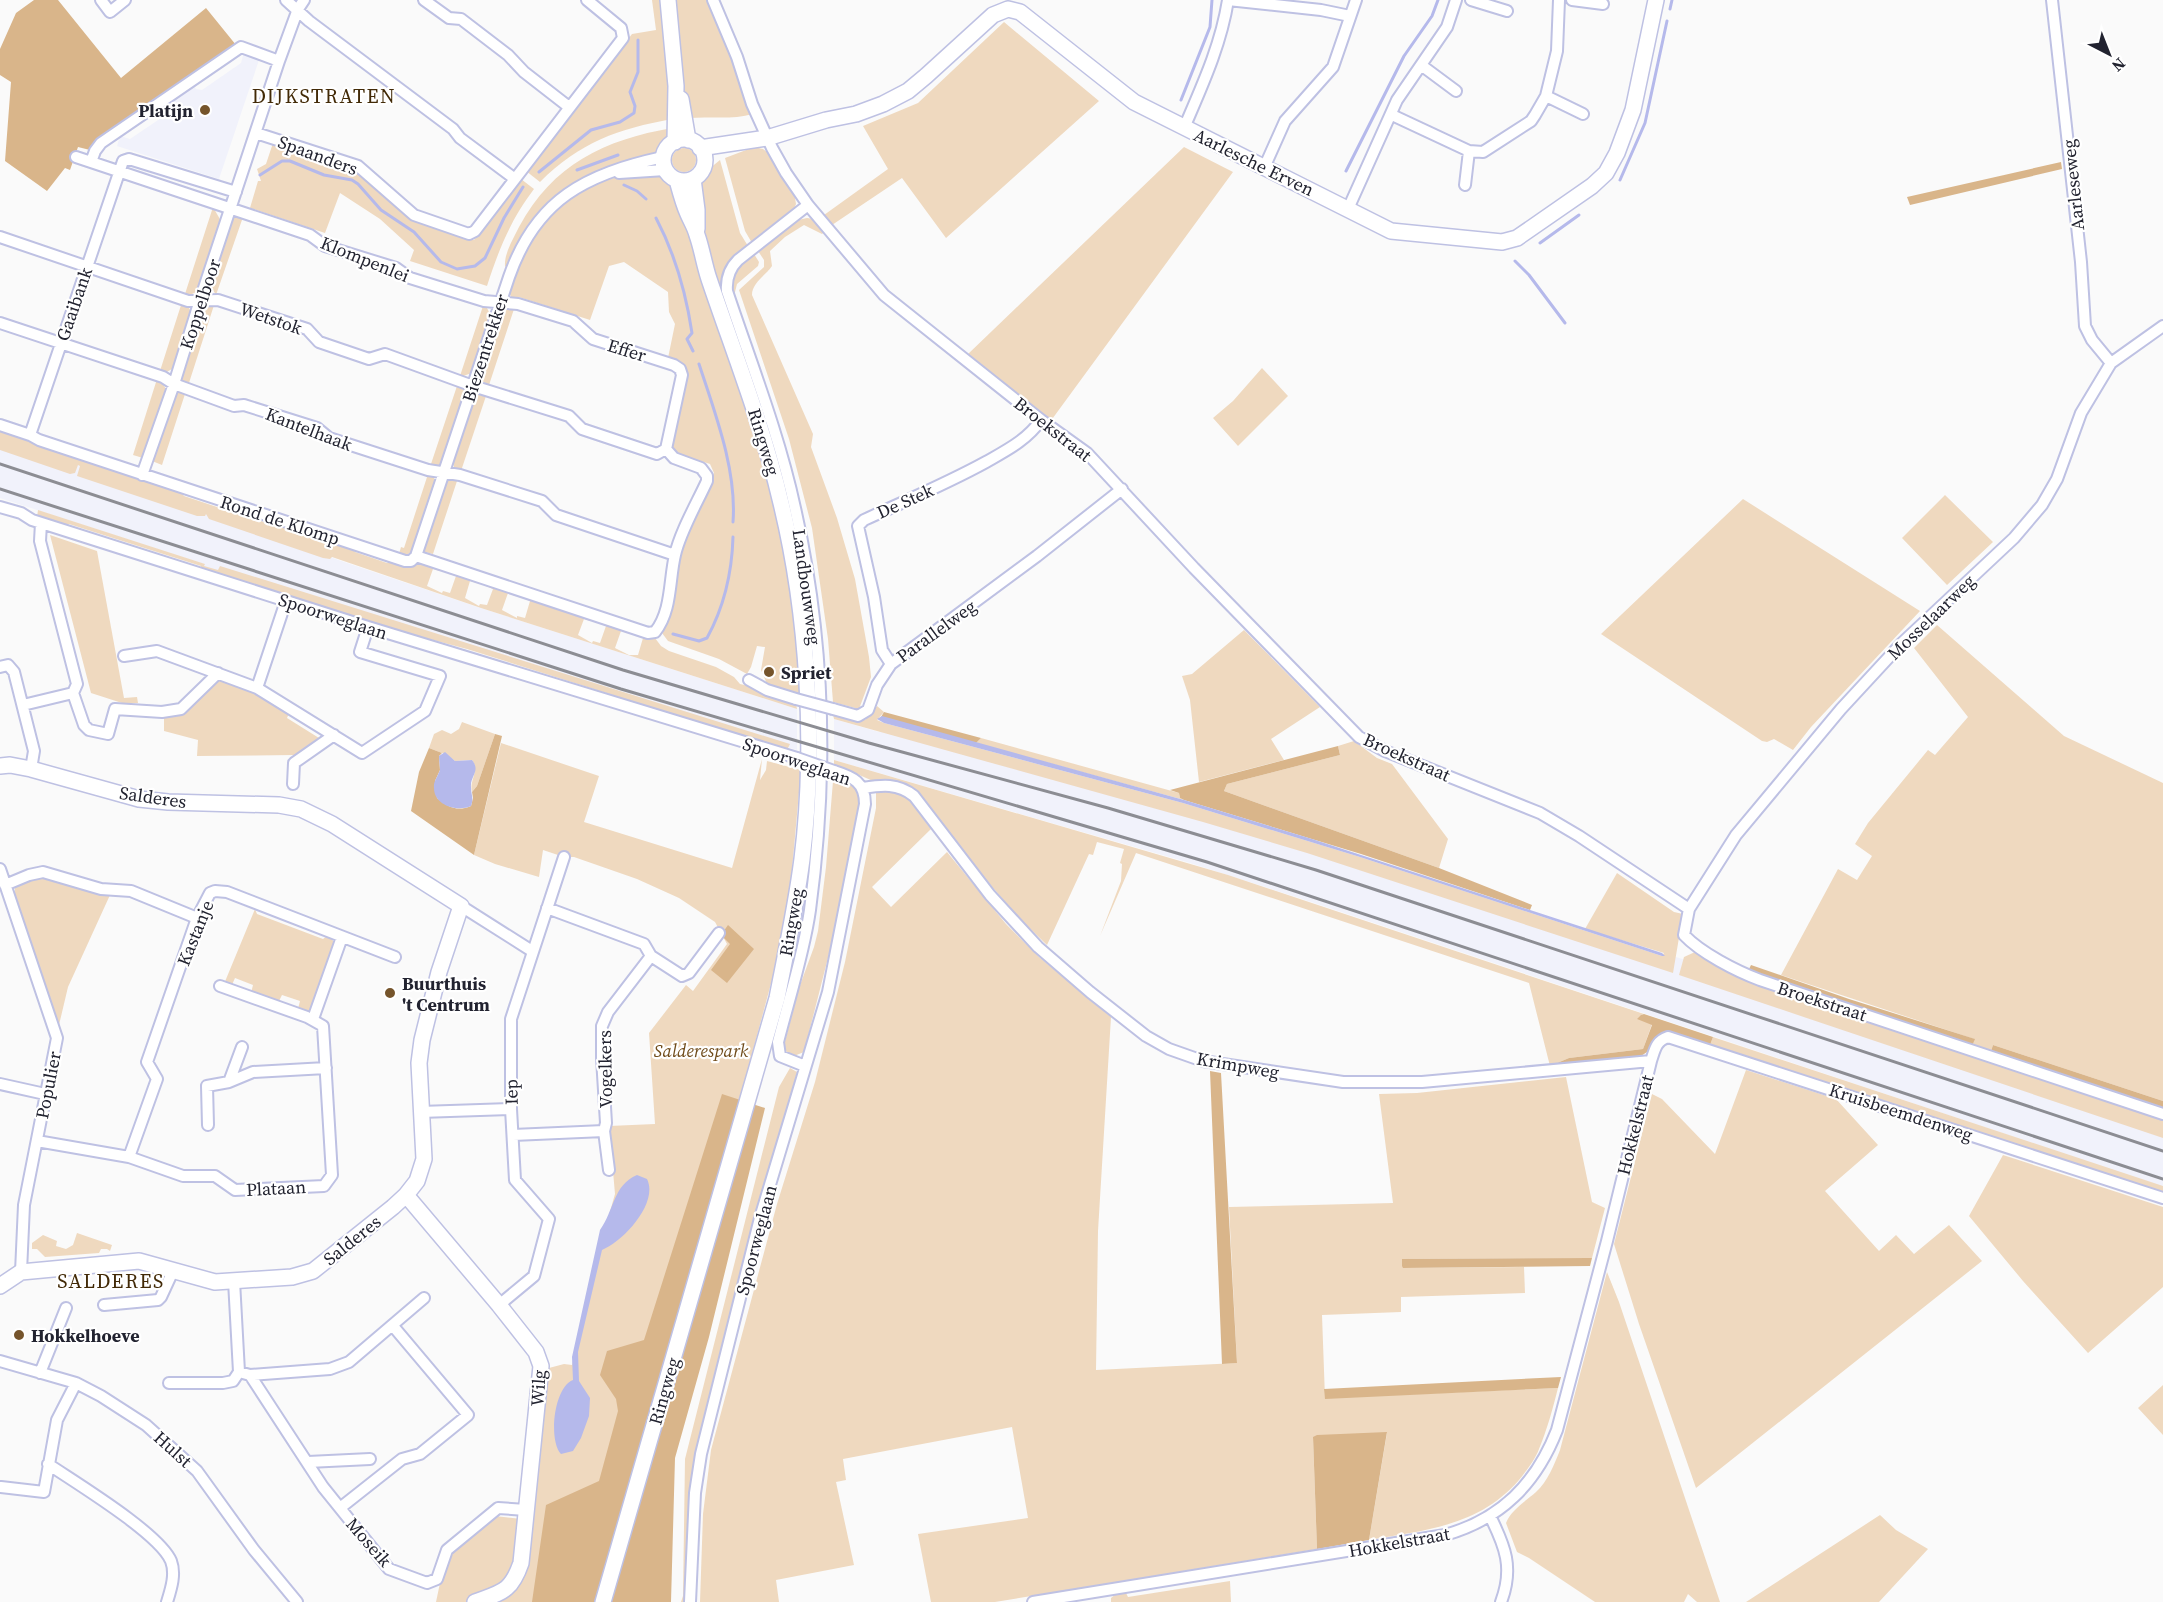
<svg xmlns="http://www.w3.org/2000/svg" width="2163" height="1602" viewBox="0 0 2163 1602" font-family="'Source Serif 4',serif">
<style>
.built{fill:#f1f2fb}
.green{fill:#efd9bf}
.forest{fill:#d9b58a}
.water{fill:#b5b9eb}
.lines{fill:none;stroke-linecap:round;stroke-linejoin:round}
.stream{stroke:#b5b9eb;stroke-width:3}
.street-casing{stroke:#bec1e3;stroke-width:14}
.secondary-casing{stroke:#bec1e3;stroke-width:18}
.street{stroke:#fff;stroke-width:10}
.secondary{stroke:#fff;stroke-width:15}
.rail{stroke:#8c8d93;stroke-width:3}
.street-bridge-casing{stroke:#bec1e3;stroke-width:14;stroke-linecap:butt}
.street-bridge{stroke:#fff;stroke-width:10}
.poi-dot{fill:#75542b;stroke:#fff;stroke-width:2}
.labels{text-anchor:middle;dominant-baseline:central;stroke-width:4.5;stroke-linejoin:round;paint-order:stroke}
.poi-label{font-size:18px;font-weight:bold;fill:#222330;stroke:#fff;text-anchor:start}
.street-label{font-size:18px;fill:#222330;stroke:#fff}
.park-label{font-size:18px;font-style:italic;fill:#704c1b;stroke:#fff}
.neighbourhood-label{font-size:20px;letter-spacing:1.5px;fill:#422a07;stroke:#fff}
</style>
<rect width="100%" height="100%" fill="#fafafa"/>
<path class="built" d="M244,52l16,5 -41,122 -102,-33 3,-10 10,3 34,-23 8,-16 21,-15 3,4 6,1 39,-27z
M0,435l168,64 179,64 134,45 316,101v41l-351,-109 -243,-73 1,-4 -204,-66z
M834,719l45,13 2,-10 302,81 127,38 355,114 -1,-2 499,165v75l-104,-41 -757,-253 -112,-36 -356,-103z"/>
<path class="green" d="M652,0h10l10,119c-54,10 -92,23 -132,63l-14,-11 106,-137 24,-4z
M674,0h36l43,114c-21,6 -43,2 -65,4l-4,-22z
M1004,22l95,79 -153,137 -44,-60 -70,47 -8,-10 64,-46 -25,-43 55,-23z
M672,128c-3,10 -9,20 -18,25 -25,14 -56,15 -83,32 -31,19 -52,49 -65,82l-1,-1c-1,-12 8,-27 14,-39 34,-63 85,-87 153,-99z
M273,143l82,27 67,52 52,18 47,-61 13,10c-24,32 -35,60 -47,97l-77,-25 4,-11 -34,-31 -40,-26 -15,40 -75,-25 8,-27h3l-4,-12 9,-5z
M754,147l9,2 9,7 22,36 2,12 -3,7 -41,32 -7,-12 -20,-73z
M1184,147l49,25 -183,250 -83,-67z
M672 160a12 12 0 1 1 24 0a12 12 0 1 1-24 0Z
M720,160l20,73 8,13 -11,9 -12,42 -3,1 -17,-57 -4,-25 -2,-34 10,-13z
M626,175h35l14,11c39,119 83,237 110,359 11,49 13,100 17,150l-35,-11 -6,-14 4,-23 -8,-1 -6,21 -4,7 -28,-15 -51,-18 -6,-8 18,-83 34,-77 -4,-9 -25,-8 -5,1 -9,-13 16,-73 -4,-7 -15,-6 7,-34 -6,-12 -1,-20 -44,-30 -15,4 -19,54 -71,-23 -2,2 -6,-2 -2,-5c12,-58 58,-105 117,-117z
M213,207l8,14 -23,70 -8,4 -5,-1z
M238,216l5,1 -27,78 -6,-10 22,-66z
M807,218l7,1 11,12 -3,3 -18,-9 -19,12 -15,14 2,15c-7,10 -20,17 -20,29l61,139 -2,13 26,71 18,61 14,78 2,20 -12,32 -26,-7 -5,-63 -16,-111 -23,-89 -50,-149 25,-23v-7l-6,-9 40,-31z
M754,254l5,8 -1,4 -21,18 -3,12c-7,-20 5,-31 20,-42z
M182,302l5,2 4,8 -19,57 -7,4 -5,-2z
M213,302h2l-27,84 -9,-6 24,-73z
M483,306l4,2 4,8 -19,57 -9,3h-3z
M515,306l-26,79 -6,-3 -2,-8 21,-62 3,-4z
M1262,368l26,28 -50,50 -25,-28 20,-17z
M157,379l4,2 5,8 -23,69 -10,-3z
M458,383l7,5v6l-24,71 -5,3 -6,-1z
M180,392l5,2 -23,71 -10,-4 22,-68z
M480,392l7,1 -26,78 -7,-4 -1,-5 21,-66z
M0,429l33,14 148,49 3,4 33,11 5,-2 15,5 2,4 34,11 4,-1 17,5 2,4 33,11 5,-2 18,6 3,4 32,11 4,-2 19,6 10,-4 21,5 -1,3 -7,-2 -6,17 15,7 1,-2 7,2 6,-17 -7,-2 1,-3 28,9 -1,3 -7,-2 -5,17 14,8 1,-2 7,1 6,-16 -7,-3 1,-3 29,10 -1,3 -7,-3 -6,17 15,8v-2l8,2 5,-17 -7,-3 1,-3 68,23 -1,3 -7,-2 -6,16 14,8 1,-2 7,2 6,-17 -7,-3 1,-2 29,9 -1,3 -7,-2 -6,17 14,7h9l5,-17 -7,-2 1,-3 18,5 6,8 8,5 47,16 18,10 6,7 13,3 43,17 1,5 -316,-101 -149,-51 -2,2 -7,-1 -114,-39 -3,-5 -1,2h-8l-120,-40 3,-10 -2,-1 -3,8 -5,1 -70,-24z
M428,474l6,3 1,7 -23,68 -8,4 -5,-2 2,-7 3,1z
M451,477l7,1 -25,76 -8,-2 -1,-6 22,-65z
M1945,495l48,47 -46,43 -45,-47z
M1743,499l177,112 -109,116 -18,23 -19,-11 -7,3 -5,-1 -161,-107z
M38,510l167,54 -1,2 14,4 2,-4 570,178 -3,6 -320,-101 -113,-30 -153,-50v-3l-132,-42 -2,2 -30,-9z
M50,535l47,16 27,147 13,-1 1,6h-16l-31,-10z
M1937,625l127,111 99,47v318l-170,-56 -2,6 172,57v4l-192,-64 3,-9 -193,-64 57,-106 19,11 15,-24 -17,-12 13,-21 60,-73 7,5 33,-38 -54,-69z
M1244,630l76,77 -49,32 13,21 -85,22 -9,-82 -8,-24 10,-2z
M221,678l34,10 35,23 -3,7 32,20 5,-5 2,1 -29,24 -2,-3 -98,1 1,-16 -34,-9v-17l25,-8z
M877,706l7,6 -7,8 7,3 299,80 177,54 302,99 2,-3 -79,-24 32,-56 57,39 9,2 -10,59 -366,-120 -104,-31 -369,-103 -1,-5 24,6h8z
M462,722l33,12 -18,52 -5,6c-3,-12 8,-21 0,-32l-17,1 -10,-8h-3l-13,-5 5,-14 8,-4 9,4 8,-5z
M981,738l198,55 1,5 4,2 -208,-57z
M1354,741l23,17 15,6 56,75 -9,29 -215,-77 3,-7 113,-29 -2,-9z
M501,743l98,33 -15,46 148,46 30,-109 -2,21 6,-10 1,-9 34,9 -10,111 -11,69 -40,149 -153,503h-151l4,-19 10,-31 45,-36 36,4 18,-152 15,-4 8,1 27,-115 16,-56 -6,-68 46,-2 -6,-91 37,-48 7,6 34,-47 -12,-22 -36,-24 -42,-19 -63,-22h-10l-21,-7 -4,27 -44,-13 -21,-9z
M834,760l394,115 416,139 -3,1 11,9 -9,25 -74,9 -19,8 -21,-83 -393,-130 -36,83 21,-55 1,-17 -2,-1 4,-14 -27,-7 -4,13 -4,-1 -42,91 -29,-28 -54,-63 -50,-66 -22,-6 -19,-1 -39,-17z
M833,781l24,6 4,10 -1,12 -16,86 -40,157 -10,4 -7,-3 -3,-8 15,-57 15,-41 4,-16 8,-64z
M889,790l17,6 25,33 -59,58 19,20 56,-55 59,72 33,33 72,60 -13,214 -2,139 141,-7 -8,-156 164,-4 -14,-109 38,-1 149,-16 26,125 13,6 -13,50 -189,1v9l121,-1 1,26 -124,4v15l-79,3 3,83 233,-10c-5,20 -11,42 -19,61 -4,11 -13,22 -20,31 -40,46 -93,50 -150,60l18,-107 -74,5 4,111 -322,53h-64l-13,-68 110,-16 -16,-91 -169,32 3,21 -10,2 18,83 -78,15 3,22h-79l3,-88 8,-64 66,-246 38,-122 30,-120 31,-154v-16z
M34,877l32,6 44,12 -42,92 -9,38 -44,-125v-15z
M255,909l2,5 66,25 4,-3 9,7 -23,65c-6,4 -9,3 -15,1l2,-8 -18,-6 -4,8 -27,-10 2,-8 -18,-7 -4,9 -7,-3z
M1695,952l11,6 457,158v22l-484,-163 5,-18z
M1713,1037l450,149v9l-453,-150z
M790,1068l7,4 -98,382 -11,148h-7l2,-6 2,-137 94,-372z
M1746,1070l90,29 42,46 -53,46 54,60 17,-16 18,19 35,-29 33,36 -286,227 -57,-164 -25,-80 38,-150 10,5 53,55z
M2003,1155l160,52v80l-75,66 -65,-72 -54,-65z
M77,1233l35,12 -2,6 -3,-2h-6l-2,4 -54,4 -8,-8h-5v-6l11,-8 14,6 -1,5 10,3 7,-4z
M1607,1272l12,30 101,300h-23l-9,-8 -4,8h-89l-66,-44 -12,-6 -11,-29c5,-13 20,-22 30,-31 12,-11 18,-27 24,-42z
M2163,1385v50l-25,-27z
M1880,1515l16,15 32,19 -49,53h-133z
M1230,1581l1,21h-120v-4l5,-4 10,-1 2,4z"/>
<path class="forest" d="M34,0h24l63,78 85,-70 30,37 -144,100 -2,5 -12,-3 -8,23 -5,-2 -18,23 -42,-30 6,-79 -11,-7v-26l16,-36z
M2061,162l1,7 -152,36 -3,-8z
M884,712l97,26 -5,5 -95,-26z
M495,734l7,2 -28,119 -63,-44 8,-39 10,-24 13,5 -3,3 1,14 -5,11 2,17c11,9 20,14 34,8l2,-8 -1,-6 5,-6z
M1338,746l2,9 -113,29 -3,7 215,77 93,37 -2,5 -169,-56 -177,-54 -4,-2 -1,-5 -9,-3z
M728,925l26,24 -27,34 -16,-13 19,-26 -9,-9z
M1751,965l98,34 126,40 -4,9 -223,-77z
M1644,1014l69,23 -3,8 -36,-11 -36,24 -88,8 19,-8 74,-9 9,-24 -15,-6 4,-4z
M1993,1045l170,56v7l-172,-57z
M1210,1071l11,2 16,290 -15,1z
M722,1094l43,14 -56,229 -34,121 -4,144h-139l14,-97 53,-24 19,-70 -2,-12 -16,-24 7,-24 37,-11z
M1592,1258l-2,8 -187,2 -1,-2v-7z
M1561,1377l-3,11 -233,11 -1,-10z
M1387,1432l-18,108 -52,9 -4,-112 4,-2z"/>
<path class="water" d="M882,716l302,84 128,39 350,114 3,3h-3l-302,-99 -177,-54 -299,-80 -7,-4z
M445,752l10,9 17,-1c9,11 -2,16 -1,27 0,8 3,11 0,19 -13,6 -37,0 -37,-18 -1,-6 4,-12 6,-18 0,-4 -1,-9 -1,-14z
M637,1175l10,4c12,24 -24,63 -45,71l-24,102 1,29 11,17 -1,18 -8,22 -8,13 -12,3c-13,-14 -7,-67 12,-74l-1,-23 28,-127c14,-19 13,-45 37,-55z"/>
<g class="lines">
<path class="stream" d="M1670,9l2,-9
M1181,100l29,-73 2,-27
M577,170l41,-15
M1346,171l58,-115 28,-40 6,-16
M539,172l52,-42 29,-8 14,-9 1,-7 -5,-14 8,-20v-32
M260,175l22,-14h8l34,14 28,5 6,4 23,26 33,22 27,30 16,7 18,-3 10,-8 19,-40 19,-31
M1620,180l25,-57 22,-102
M624,185l13,6 9,8
M656,218c19,36 30,75 36,115l-5,6 6,12
M1540,243l39,-28
M1515,261l14,14 36,48
M699,364c16,49 38,106 34,158
M673,634l26,7 8,-3c17,-31 25,-66 26,-101"/>
<defs>
<path id="street" d="M101,0l9,12 15,-12
M286,0l23,21 144,108 7,9 55,41
M424,0l25,18 12,1 47,36 16,17 45,35
M713,0l24,57 15,47 20,44 14,25 22,32 76,90 157,125 46,33 107,115 165,169 26,14 155,62 39,23 110,73
M1228,0l93,10 29,6
M1471,0l36,11
M1572,0l31,4
M2052,0l29,262 4,64 7,14 19,23
M1421,65l35,26
M1546,96l37,18
M1392,115l77,36 14,1 48,-31 4,-6 11,-19 11,-45 2,-51
M1184,128c18,-42 37,-83 44,-128
M256,133l102,33 56,49 55,19 6,-3 148,-193 -2,-10 -34,-28
M76,157l234,78 15,11 71,22 14,10 74,23 34,3 55,17 20,18 81,26 6,4 2,6 -16,74
M91,162l4,-11 6,-8 140,-96 38,14
M1264,168l21,-47 48,-54 23,-67
M619,173l46,-3
M1465,185l4,-34
M1348,209l49,-109 50,-73 9,-27
M0,237l188,64 30,-1 89,29 12,13 50,17 16,-5 88,32 96,30 13,13 75,25 9,-5 8,9 27,10 6,8v5c-10,22 -27,51 -32,74 -6,25 -3,56 -20,77l-7,1 -232,-77
M0,323l163,54 11,7 60,22 10,-1 73,23 12,10 99,32 32,5 82,26 14,14 119,40
M2163,326l-52,37 -30,50 -24,66 -15,26 -28,33 -112,105 -61,66 -105,126 -47,74 -5,26c17,18 52,36 76,45l403,134
M0,425l30,10 9,5 366,121h6l5,-5
M30,435l93,-274 6,-2 107,33
M142,475l32,-91 26,-84 79,-239 19,-52 6,-9
M0,507l21,6 11,7 336,107 429,131
M416,556l93,-279c27,-78 77,-103 154,-120
M124,656l33,-5 100,37 105,65 63,-42 15,-35 -80,-24 8,-25
M891,664l-9,-14 -8,-53 -16,-71 6,-6c41,-19 82,-36 122,-58 21,-12 41,-22 55,-42
M0,667l8,-2 6,7 20,79 -3,18
M749,680l18,10 29,9
M257,688l29,-87
M73,693l11,32 5,5 19,4 7,-25 47,3 19,-3 37,-36
M23,705l50,-12 4,-9 -37,-143 1,-18
M833,709l25,7 10,-6 9,-25 14,-21 146,-108 85,-67
M293,784l1,-21 40,-28
M863,788c19,-3 35,-5 51,8l76,99 48,52 52,45 56,44 23,13 34,12 140,21h79l229,-21
M0,869l57,169 -33,167 -3,67
M5,885l24,-10 14,-3 58,17 30,2 66,27
M461,906l71,45
M547,908l97,36 7,12 -43,56 -6,14v32l4,65 -2,8 5,39
M651,956l31,20 7,-3 30,-40
M313,1019l29,-82
M805,1066l-25,-10 -2,-14c11,-43 26,-89 32,-132 18,-133 15,-271 -15,-402 -16,-74 -44,-145 -68,-217 -1,-12 2,-22 11,-31l70,-55
M229,1082l13,-35
M0,1084l45,10
M420,1112l91,-3
M208,1125l-1,-39 22,-4 24,-10 73,-4
M513,1135l91,-4
M37,1141l92,16 54,19h32l20,14 89,-4 8,-11 -9,-149 -16,-9 -87,-31
M129,1157l28,-78 -10,-17 50,-144 13,-25 5,-2 12,1 168,65
M234,1281l5,91 11,3 73,112 66,82 38,14 10,-4 10,-29 51,-42 28,2
M104,1305l54,-5 3,-3 12,-26
M499,1305l35,-29 15,-57 -34,-39 -4,-71v-90l53,-162
M0,1361l76,22 25,13 45,29 51,46 57,79 43,52
M40,1373l26,-65
M250,1375l80,-6 19,-7 75,-64
M169,1383h54l10,-2 6,-9
M308,1462l62,-3
M48,1464c28,19 111,69 123,97 5,13 0,28 -4,41
M1,1487l43,5 13,-72 19,-37
M340,1508l62,-49 18,-5 48,-39 -75,-89
M1490,1516c15,30 24,52 11,86
M690,1602l5,-109 6,-39 59,-236 68,-226 37,-188c0,-22 -12,-27 -31,-33
M1033,1602l412,-67c56,-16 91,-51 112,-105l50,-189 44,-180c4,-12 5,-20 17,-24l495,161"/>
<path id="secondary" d="M668,0l8,86 -1,56
M681,99l7,41
M663 160a21 21 0 1 1 42 0a21 21 0 1 1-42 0Z
M700,148l67,-10 59,-18 30,-6 27,-10 25,-13 18,-15 67,-61 15,-6 12,3 114,90 257,129 111,11 15,-4 75,-52 14,-13 11,-20 16,-43 23,-110
M693,179l4,31v19
M0,766l10,-1 21,4 108,30 29,3 111,3 22,4 31,15 129,82 -22,66 -17,68 -3,23 5,96 -7,22 -11,14 -13,12 -80,64 -21,6 -77,5 -76,-21 -118,11 -21,14
M406,1195l93,110 37,47 5,14 -20,197c-10,29 -19,29 -46,39
M603,1602l174,-604c9,-46 19,-92 25,-139 14,-113 6,-245 -21,-356 -18,-77 -47,-150 -72,-224 -5,-15 -7,-30 -12,-44 -2,-8 -6,-14 -9,-21 -5,-11 -8,-23 -11,-34"/>
</defs>
<use href="#street" class="street-casing"/>
<use href="#secondary" class="secondary-casing"/>
<use href="#street" class="street"/>
<use href="#secondary" class="secondary"/>
<path class="rail" d="M0,464l623,206 246,73 239,65 208,62 847,281
M0,489l621,200 586,173 956,317"/>
<defs>
<path id="street-bridge" d="M796,699l37,10
M797,758l37,13"/>
</defs>
<use href="#street-bridge" class="street-bridge-casing"/>
<use href="#street-bridge" class="street-bridge"/>
</g>
<g class="poi-dot">
<circle cx="205" cy="110" r="6"/>
<circle cx="769" cy="672" r="6"/>
<circle cx="390" cy="993" r="6"/>
<circle cx="19" cy="1335" r="6"/>
</g>
<g class="labels">
<g class="poi-label">
<text x="193" y="110" text-anchor="end">Platijn</text>
<text x="781" y="672">Spriet</text>
<text x="402" y="983">Buurthuis<tspan x="402" dy="21">'t Centrum</tspan></text>
<text x="31" y="1335">Hokkelhoeve</text>
</g>
<g class="street-label">
<text transform="translate(318 155) rotate(20)">Spaanders</text>
<text transform="translate(1254 162) rotate(26)">Aarlesche Erven</text>
<text transform="translate(2073 185) rotate(-96)">Aarleseweg</text>
<text transform="translate(365 259) rotate(22)">Klompenlei</text>
<text transform="translate(74 304) rotate(-71)">Gaaibank</text>
<text transform="translate(200 304) rotate(-72)">Koppelboor</text>
<text transform="translate(271 318) rotate(19)">Wetstok</text>
<text transform="translate(485 348) rotate(-72)">Biezentrekker</text>
<text transform="translate(627 350) rotate(17)">Effer</text>
<text transform="translate(309 429) rotate(21)">Kantelhaak</text>
<text transform="translate(1053 429) rotate(38)">Broekstraat</text>
<text transform="translate(764 442) rotate(73)">Ringweg</text>
<text transform="translate(905 501) rotate(-24)">De Stek</text>
<text transform="translate(280 520) rotate(18)">Rond de Klomp</text>
<text transform="translate(807 587) rotate(82)">Landbouwweg</text>
<text transform="translate(333 616) rotate(18)">Spoorweglaan</text>
<text transform="translate(1931 617) rotate(-44)">Mosselaarweg</text>
<text transform="translate(936 631) rotate(-36)">Parallelweg</text>
<text transform="translate(1407 757) rotate(24)">Broekstraat</text>
<text transform="translate(797 761) rotate(19)">Spoorweglaan</text>
<text transform="translate(153 797) rotate(8)">Salderes</text>
<text transform="translate(791 922) rotate(-80)">Ringweg</text>
<text transform="translate(195 933) rotate(-68)">Kastanje</text>
<text transform="translate(1822 1001) rotate(18)">Broekstraat</text>
<text transform="translate(1238 1065) rotate(10)">Krimpweg</text>
<text transform="translate(605 1069) rotate(-91)">Vogelkers</text>
<text transform="translate(48 1085) rotate(-79)">Populier</text>
<text transform="translate(511 1092) rotate(-91)">Iep</text>
<text transform="translate(1901 1112) rotate(18)">Kruisbeemdenweg</text>
<text transform="translate(1635 1125) rotate(-76)">Hokkelstraat</text>
<text transform="translate(276 1188) rotate(-3)">Plataan</text>
<text transform="translate(352 1240) rotate(-39)">Salderes</text>
<text transform="translate(756 1240) rotate(-75)">Spoorweglaan</text>
<text transform="translate(538 1388) rotate(-86)">Wilg</text>
<text transform="translate(664 1391) rotate(-74)">Ringweg</text>
<text transform="translate(173 1449) rotate(42)">Hulst</text>
<text transform="translate(369 1542) rotate(49)">Moseik</text>
<text transform="translate(1399 1542) rotate(-10)">Hokkelstraat</text>
</g>
<g class="park-label">
<text x="701" y="1050">Salderespark</text>
</g>
<g class="neighbourhood-label">
<text x="324" y="96">DIJKSTRATEN</text>
<text x="111" y="1281">SALDERES</text>
</g>
</g>
<g transform="translate(2109 54) rotate(138)" stroke="#ffffff" stroke-width="4.5" paint-order="stroke">
<path d="M0-4.5L10 22L0 15L-10 22Z" fill="#222330"/>
<text y="-9" font-size="16" font-weight="bold" text-anchor="middle" fill="#222330">N</text>
</g>
</svg>
